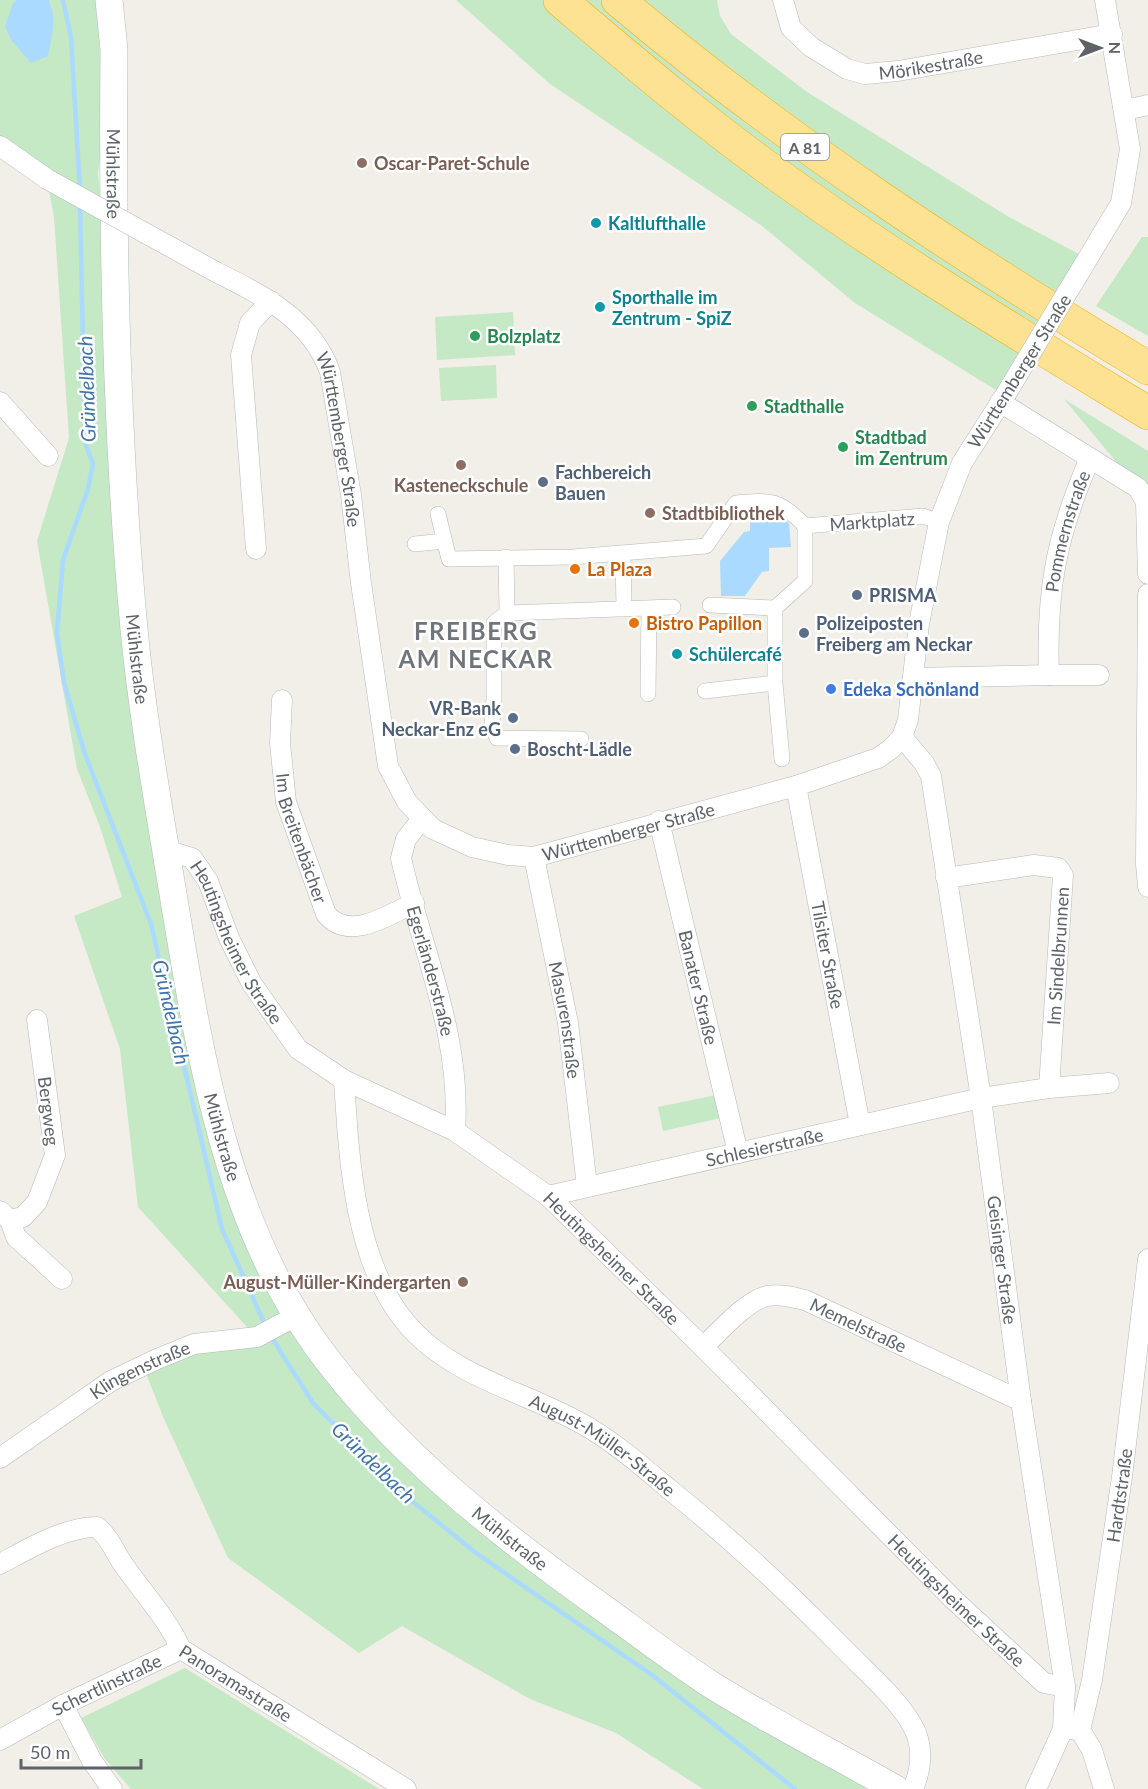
<svg xmlns="http://www.w3.org/2000/svg" width="1148" height="1789" viewBox="0 0 1148 1789" font-family="Lato,sans-serif">
<style>
.green{fill:#c5e8c5}
.water{fill:#aadaff}
.lines{fill:none;stroke-linecap:round;stroke-linejoin:round}
.stream{stroke:#aadaff;stroke-width:4.5}
.pedestrian-casing{stroke:#b5b8bc;stroke-width:16}
.minor-casing{stroke:#b5b8bc;stroke-width:21}
.secondary-casing{stroke:#b6babf;stroke-width:28}
.motorway-casing{stroke:#f9ab00;stroke-width:34}
.pedestrian{stroke:#fff;stroke-width:15}
.minor{stroke:#fff;stroke-width:20}
.secondary{stroke:#fff;stroke-width:27}
.motorway{stroke:#fde293;stroke-width:33}
.minor-bridge-casing{stroke:#b5b8bc;stroke-width:21;stroke-linecap:butt}
.minor-bridge{stroke:#fff;stroke-width:20}
.education-dot{fill:#8d6e63;stroke:#fff;stroke-width:2}
.culture-dot{fill:#0f9aa8;stroke:#fff;stroke-width:2}
.leisure-dot{fill:#2e9e5b;stroke:#fff;stroke-width:2}
.service-dot{fill:#5c6f8a;stroke:#fff;stroke-width:2}
.food-dot{fill:#e8710a;stroke:#fff;stroke-width:2}
.shop-dot{fill:#3f7fe0;stroke:#fff;stroke-width:2}
.labels{text-anchor:middle;dominant-baseline:central;stroke-width:5;stroke-linejoin:round;paint-order:stroke}
.shield{fill:#fff;stroke:#8f9295;stroke-width:1.5}
.shield-label{font-size:16px;font-weight:bold;fill:#5f6368}
.street-label{font-size:18px;fill:#5f6368;stroke:#fff}
.education-label{font-size:18px;font-weight:bold;fill:#785e54;stroke:#fff;text-anchor:start}
.culture-label{font-size:18px;font-weight:bold;fill:#0d838f;stroke:#fff;text-anchor:start}
.leisure-label{font-size:18px;font-weight:bold;fill:#27864d;stroke:#fff;text-anchor:start}
.service-label{font-size:18px;font-weight:bold;fill:#4e5e75;stroke:#fff;text-anchor:start}
.food-label{font-size:18px;font-weight:bold;fill:#c56008;stroke:#fff;text-anchor:start}
.shop-label{font-size:18px;font-weight:bold;fill:#366cbe;stroke:#fff;text-anchor:start}
.water-label{font-size:20px;font-style:italic;fill:#4174aa;stroke:#fff}
.district-label{font-size:24px;font-weight:bold;letter-spacing:1.5px;fill:#70757a;stroke:#fff}
</style>
<rect width="100%" height="100%" fill="#f1efe8"/>
<path class="green" d="M0,0h16l-3,3 39,5 -3,-8h60l5,50 -16,123 17,183 72,620 80,284 137,187 465,338 -5,4h-161l-87,-56 -86,-34 -128,-73 -43,27 -131,-95 -64,-139 -21,-53 113,-29 -118,-130 -18,-158 -46,-133 48,-19 -22,-70 -23,-58 -40,-228 32,-103 -15,-221 -7,-38 -47,-33z
M456,0h261l3,16 11,18 76,58 202,125 79,42 -84,136 -149,-92 -93,-77 -212,-142z
M1142,237h6v99l-52,-30z
M513,312l2,43 -78,5 -2,-43z
M496,365l1,33 -56,3 -2,-33z
M1064,399l84,52v123l-10,-86z
M716,1095l5,23 -58,13 -5,-24z
M185,1668l194,121h-248l-26,-30 -24,-41z"/>
<path class="water" d="M16,0h33c8,19 3,36 -1,56l-17,7 -19,-22 -7,-14 8,-24z
M766,505l23,18 2,24 -22,1v23l-7,1 -17,24h-24l-1,-35 24,-29 6,-1v-25z"/>
<g class="lines">
<path class="stream" d="M63,0l8,37 9,154
M80,202l5,240 8,22 -5,25 -25,71 -6,73 7,50 21,71 66,170 71,305 44,98
M270,1335l43,68 94,94 69,56 176,122 143,114"/>
<defs>
<path id="pedestrian" d="M438,514l11,45 124,-2 133,-11 30,-43c34,-3 44,-4 69,23v55l-30,27 -65,-3
M805,526l118,-10 16,6
M415,544l29,-3
M623,553l1,56
M506,557l1,56 -13,10v76l-2,23 5,16 84,1
M775,608v75l7,76
M507,613l166,-6
M705,691l70,-8
M648,694l1,-85"/>
<g id="minor">
<path id="s1" d="M783,0l8,28 20,19 36,22 18,5 33,-3 214,-37"/>
<path d="M1125,110l23,-5"/>
<path d="M0,146l47,33"/>
<path d="M1082,268l39,-65 9,-54 -25,-149"/>
<path id="s2" d="M216,272c48,24 95,47 114,100l21,123 10,88 27,183 19,36 26,27 39,18 36,8 26,2 262,-71 82,-28 13,-9 11,-12 6,-17 11,-96 20,-102 23,-59 44,-69"/>
<path d="M0,402l48,54"/>
<path d="M1000,402l138,86 8,14 2,72"/>
<path d="M256,549l-15,-194 9,-32 21,-22"/>
<path d="M1148,594l-2,270 2,23"/>
<path d="M1049,675h50"/>
<path id="s3" d="M913,678l136,-3c-3,-85 7,-138 41,-217"/>
<path id="s4" d="M282,700l-2,43 6,59 40,112c23,28 62,1 88,-11"/>
<path id="s5" d="M902,737l22,26 7,13 50,322 40,303 44,286 -2,42 -27,60"/>
<path id="s6" d="M796,786l64,339"/>
<path id="s7" d="M422,819l-16,20 -5,19c20,91 61,177 54,273"/>
<path id="s8" d="M659,821l79,332"/>
<path id="s9" d="M166,850l26,8 16,23 21,57 23,46 46,65 46,31 111,51 93,65 155,151 250,252 91,84 21,4"/>
<path id="s10" d="M534,857l34,166 19,163"/>
<path id="s11" d="M344,1080c5,78 10,181 62,243 48,57 125,69 185,106 28,17 53,39 78,60 61,49 118,102 173,158 23,24 52,48 69,76 13,21 11,44 2,66"/>
<path d="M1049,1088l60,-5"/>
<path id="s12" d="M548,1196l433,-98 68,-10 14,-213 -5,-7 -24,-3 -88,13"/>
<path d="M0,1211l10,9 6,17 46,42"/>
<path d="M10,1220l13,-3 14,-15 18,-47 -18,-135"/>
<path id="s13" d="M703,1347c15,-14 44,-47 64,-51 13,-2 25,1 38,4l216,101"/>
<path id="s14" d="M0,1458l111,-77 46,-22 37,-15 63,-7 39,-21"/>
<path id="s15" d="M0,1564c28,-15 64,-37 97,-37 12,10 16,21 24,34 20,30 45,55 60,88l225,140"/>
<path d="M63,1705l29,56 20,28"/>
<path d="M1069,1729l11,1 12,20 12,39"/>
<path id="s16" d="M1080,1730l12,-50 30,-203 26,-218"/>
<path id="s17" d="M0,1740l63,-35 118,-56"/>
</g>
<g id="secondary">
<path id="s18" d="M109,0l5,50c-2,194 2,386 20,579 9,93 26,185 41,277 25,149 51,314 142,440 77,106 182,188 289,264 33,24 66,49 101,72 61,39 126,71 189,107"/>
</g>
<path id="motorway" d="M560,0c70,59 140,119 215,173 120,87 247,163 373,240
M618,0c165,139 345,257 530,368"/>
</defs>
<use href="#pedestrian" class="pedestrian-casing"/>
<use href="#minor" class="minor-casing"/>
<use href="#secondary" class="secondary-casing"/>
<use href="#motorway" class="motorway-casing"/>
<use href="#pedestrian" class="pedestrian"/>
<use href="#minor" class="minor"/>
<use href="#secondary" class="secondary"/>
<use href="#motorway" class="motorway"/>
<defs>
<path id="minor-bridge" d="M47,179l169,93
M1006,394l76,-126"/>
</defs>
<use href="#minor-bridge" class="minor-bridge-casing"/>
<use href="#minor-bridge" class="minor-bridge"/>
</g>
<g class="education-dot">
<circle cx="362" cy="163" r="6"/>
<circle cx="461" cy="465" r="6"/>
<circle cx="650" cy="513" r="6"/>
<circle cx="463" cy="1282" r="6"/>
</g>
<g class="culture-dot">
<circle cx="596" cy="223" r="6"/>
<circle cx="600" cy="307" r="6"/>
<circle cx="677" cy="654" r="6"/>
</g>
<g class="leisure-dot">
<circle cx="475" cy="336" r="6"/>
<circle cx="752" cy="406" r="6"/>
<circle cx="843" cy="447" r="6"/>
</g>
<g class="service-dot">
<circle cx="543" cy="482" r="6"/>
<circle cx="857" cy="595" r="6"/>
<circle cx="804" cy="633" r="6"/>
<circle cx="513" cy="718" r="6"/>
<circle cx="515" cy="749" r="6"/>
</g>
<g class="food-dot">
<circle cx="575" cy="569" r="6"/>
<circle cx="634" cy="623" r="6"/>
</g>
<circle class="shop-dot" cx="831" cy="689" r="6"/>
<g class="labels">
<rect class="shield" x="781" y="134" width="48" height="26" rx="4.5"/>
<g class="shield-label">
<text x="805" y="147">A 81</text>
</g>
<g class="street-label">
<text stroke="none"><textPath href="#s1" startOffset="184">Mörikestraße</textPath></text>
<text stroke="none"><textPath href="#s18" startOffset="174">Mühlstraße</textPath></text>
<text transform="translate(1019 371) rotate(-58)">Württemberger Straße</text>
<text stroke="none"><textPath href="#s2" startOffset="224">Württemberger Straße</textPath></text>
<text transform="translate(872 521) rotate(-4)">Marktplatz</text>
<text stroke="none"><textPath href="#s3" startOffset="282">Pommernstraße</textPath></text>
<text stroke="none"><textPath href="#s18" startOffset="660">Mühlstraße</textPath></text>
<text stroke="none"><textPath href="#s2" startOffset="836">Württemberger Straße</textPath></text>
<text stroke="none"><textPath href="#s4" startOffset="141">Im Breitenbächer</textPath></text>
<text stroke="none"><textPath href="#s9" startOffset="123">Heutingsheimer Straße</textPath></text>
<text stroke="none"><textPath href="#s6" startOffset="172">Tilsiter Straße</textPath></text>
<text stroke="none"><textPath href="#s12" startOffset="645">Im Sindelbrunnen</textPath></text>
<text stroke="none"><textPath href="#s7" startOffset="162">Egerländerstraße</textPath></text>
<text stroke="none"><textPath href="#s8" startOffset="171">Banater Straße</textPath></text>
<text stroke="none"><textPath href="#s10" startOffset="166">Masurenstraße</textPath></text>
<text transform="translate(49 1111) rotate(83)">Bergweg</text>
<text stroke="none"><textPath href="#s18" startOffset="1146">Mühlstraße</textPath></text>
<text stroke="none"><textPath href="#s12" startOffset="222">Schlesierstraße</textPath></text>
<text stroke="none"><textPath href="#s9" startOffset="627">Heutingsheimer Straße</textPath></text>
<text stroke="none"><textPath href="#s5" startOffset="538">Geisinger Straße</textPath></text>
<text stroke="none"><textPath href="#s13" startOffset="180">Memelstraße</textPath></text>
<text stroke="none"><textPath href="#s14" startOffset="166">Klingenstraße</textPath></text>
<text stroke="none"><textPath href="#s11" startOffset="488">August-Müller-Straße</textPath></text>
<text stroke="none"><textPath href="#s16" startOffset="238">Hardtstraße</textPath></text>
<text stroke="none"><textPath href="#s18" startOffset="1650">Mühlstraße</textPath></text>
<text stroke="none"><textPath href="#s9" startOffset="1113">Heutingsheimer Straße</textPath></text>
<text stroke="none"><textPath href="#s15" startOffset="318">Panoramastraße</textPath></text>
<text stroke="none"><textPath href="#s17" startOffset="120">Schertlinstraße</textPath></text>
</g>
<g class="education-label">
<text x="374" y="163">Oscar-Paret-Schule</text>
<text x="461" y="485" text-anchor="middle">Kasteneckschule</text>
<text x="662" y="513">Stadtbibliothek</text>
<text x="451" y="1282" text-anchor="end">August-Müller-Kindergarten</text>
</g>
<g class="culture-label">
<text x="608" y="223">Kaltlufthalle</text>
<text x="612" y="297">Sporthalle im<tspan x="612" dy="21">Zentrum - SpiZ</tspan></text>
<text x="689" y="654">Schülercafé</text>
</g>
<g class="leisure-label">
<text x="487" y="336">Bolzplatz</text>
<text x="764" y="406">Stadthalle</text>
<text x="855" y="437">Stadtbad<tspan x="855" dy="21">im Zentrum</tspan></text>
</g>
<g class="service-label">
<text x="555" y="472">Fachbereich<tspan x="555" dy="21">Bauen</tspan></text>
<text x="869" y="595">PRISMA</text>
<text x="816" y="623">Polizeiposten<tspan x="816" dy="21">Freiberg am Neckar</tspan></text>
<text x="501" y="708" text-anchor="end">VR-Bank<tspan x="501" dy="21">Neckar-Enz eG</tspan></text>
<text x="527" y="749">Boscht-Lädle</text>
</g>
<g class="food-label">
<text x="587" y="569">La Plaza</text>
<text x="646" y="623">Bistro Papillon</text>
</g>
<g class="shop-label">
<text x="843" y="689">Edeka Schönland</text>
</g>
<g class="water-label">
<text transform="translate(86 389) rotate(-92)">Gründelbach</text>
<text transform="translate(172 1012) rotate(77)">Gründelbach</text>
<text transform="translate(374 1462) rotate(44)">Gründelbach</text>
</g>
<g class="district-label">
<text x="476" y="630">FREIBERG<tspan x="476" dy="28">AM NECKAR</tspan></text>
</g>
</g>
<g transform="translate(1100 48) rotate(90)" stroke="#ffffff" stroke-width="4.5" paint-order="stroke">
<path d="M0-4.5L10 22L0 15L-10 22Z" fill="#5f6368"/>
<text y="-9" font-size="16" font-weight="bold" text-anchor="middle" fill="#5f6368">N</text>
</g>
<path d="M21 1759v9h120v-9" fill="none" stroke="#5f6368" stroke-width="3"/>
<text x="30" y="1759" font-size="18" fill="#5f6368" stroke="#ffffff" stroke-width="4.5" paint-order="stroke">50 m</text>
</svg>
